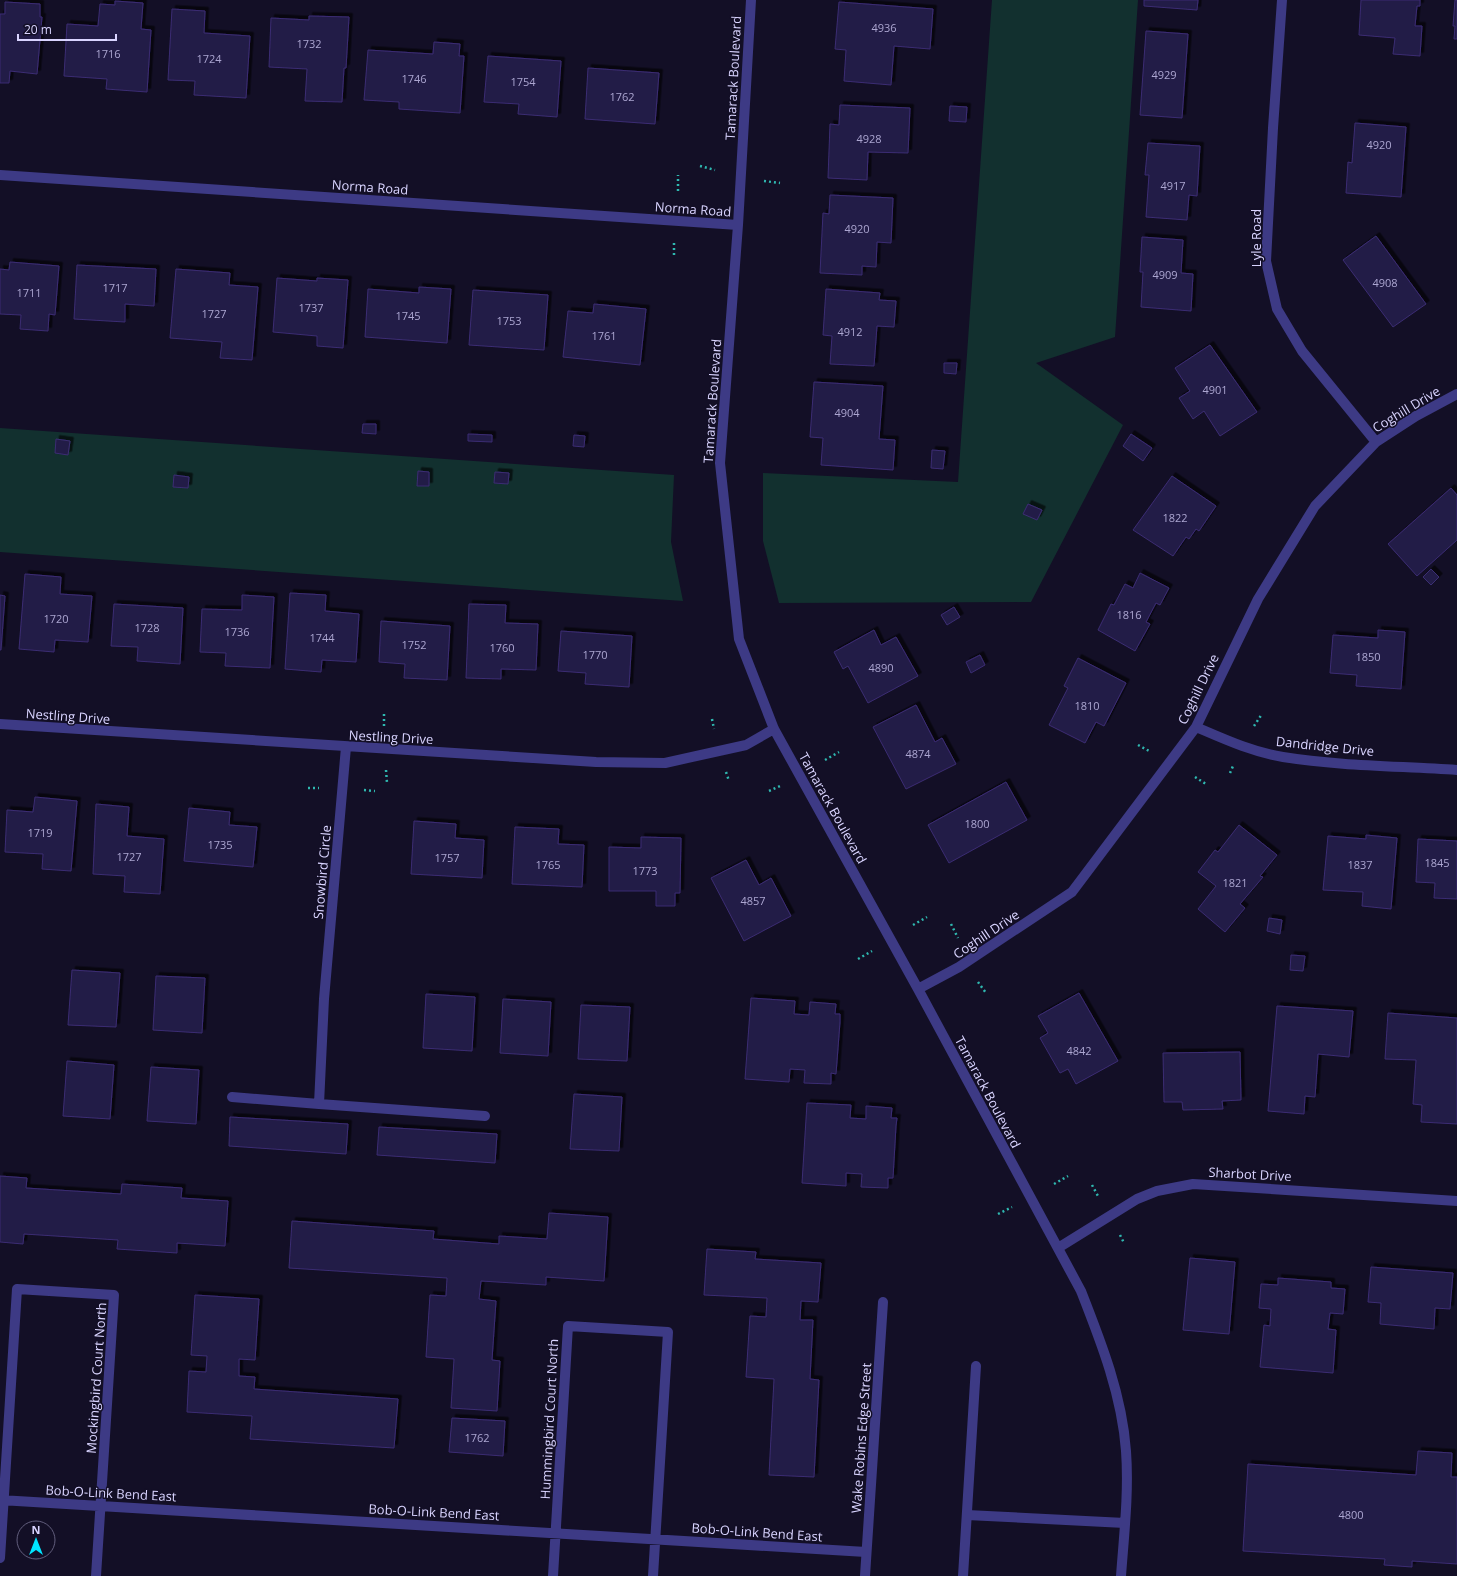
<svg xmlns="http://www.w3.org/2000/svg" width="1457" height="1576" viewBox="0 0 1457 1576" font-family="'Open Sans',sans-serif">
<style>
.green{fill:#12302f}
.building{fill:#241b47;stroke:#3b2d73;filter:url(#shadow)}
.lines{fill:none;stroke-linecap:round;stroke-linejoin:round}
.path{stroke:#2fb8b0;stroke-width:2.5;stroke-dasharray:2 3;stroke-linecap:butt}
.minor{stroke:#3d3a85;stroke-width:10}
.labels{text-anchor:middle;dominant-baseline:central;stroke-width:3;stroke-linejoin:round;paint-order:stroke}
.number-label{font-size:11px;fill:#aca6d1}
.street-label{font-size:13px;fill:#d9d4ff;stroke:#130f26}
</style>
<defs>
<filter id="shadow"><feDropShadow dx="3.5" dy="-3.5" stdDeviation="0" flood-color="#0009"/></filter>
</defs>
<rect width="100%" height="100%" fill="#130f26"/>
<path class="green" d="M992,0h146l-23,337 -79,26 87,62 -92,177 -252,1 -16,-62v-68l195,9z
M0,428l674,47 -3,67 12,59 -683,-49z"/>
<path class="building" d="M1144,0h54l-1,10 -53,-4z
M1361,0h59v6h-3l-2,20h7l-2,30 -27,-2 2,-16 -36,-3z
M1455,0h2v39h-3l1,-13h-2z
M115,1l28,2 -2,26 10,1 -4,62 -41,-3 1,-10 -43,-3 3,-52 31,2 2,-22 15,1z
M5,2l35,2v13h2l-5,57 -27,-3 -1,12h-9v-69h5z
M839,2l94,7 -3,40 -36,-3 -3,39 -47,-4 2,-31 -11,-1z
M172,9l33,2 -1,22 46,3 -4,62 -52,-3 1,-14 -27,-1z
M309,16l40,1 -3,51h-2l-2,34 -37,-1 2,-32 -38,-2 2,-49 38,2z
M1146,31l42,3 -6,84 -42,-3z
M434,42l26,2 -1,12h5l-4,57 -61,-4v-7l-35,-2 4,-50 65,4z
M488,56l73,5 -4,56 -39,-3 1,-10 -35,-2z
M588,68l71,5 -4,51 -70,-5z
M840,105l70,3 -2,45 -40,-1 -1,28 -39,-2 2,-54 9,1z
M950,106l17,1 -1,15 -17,-1z
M1355,123l51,4 -5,70 -55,-4 2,-31 4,1z
M1148,143l52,3 -3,50 -8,-1 -2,25 -41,-3 3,-42h-4z
M830,195l63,3 -2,45 -14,-1 -1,25 -14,-1v9l-42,-2 3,-60 6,1z
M1376,236l50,68 -33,23 -50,-67z
M1142,237l41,3 -2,33 12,1 -2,37 -50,-4 2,-35h-3z
M10,262l49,4 -4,49 -6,-1 -1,17 -28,-2 1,-14 -21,-1v-45l9,1z
M77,265l79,4 -2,37 -29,-2v18l-51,-3z
M176,269l54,4 -1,12 29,2 -6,73 -32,-2 2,-16 -52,-4z
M277,278l40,3v-3l31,2 -5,68 -26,-2v-10l-44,-4z
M419,287l32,2 -4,54 -82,-6 3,-48 51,4z
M826,289l54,4 -1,7 17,1 -2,26 -17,-1 -3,40 -44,-2 2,-28 -9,-1z
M473,290l75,5 -4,55 -75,-5z
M594,304l52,5 -6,56 -77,-8 5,-46 25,2z
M1210,345l47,67 -37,24 -16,-25 -11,8 -14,-21 11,-7 -15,-23z
M944,363h13l-1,11 -12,-1z
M814,382l69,4 -4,53 16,1 -2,30 -72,-5 2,-27 -13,-1z
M363,424h13v10l-14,-1z
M468,434l24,1v7l-24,-1z
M1131,434l21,14 -9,13 -20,-15z
M574,435l11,1 -1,11 -11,-1z
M56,439l14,2 -2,14 -13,-2z
M932,450l13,1 -2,18 -12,-1z
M418,471l11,1v14h-12z
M495,472l14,1 -1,11 -14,-1z
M174,475l15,2 -1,11 -15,-1z
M1172,476l44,30 -17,25 -3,-2 -7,10 -3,-2 -13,19 -40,-26z
M1451,488l6,7v45l-40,36 -29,-32z
M1028,504l14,6 -5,10 -14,-6z
M1431,569l8,8 -8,8 -8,-8z
M1140,573l29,15 -9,17 -4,-2 -10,19 4,2 -15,27 -37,-21 13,-26 3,1 11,-21 8,4z
M25,574l36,3 -1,17 32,2 -4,46 -33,-2 -1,12 -35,-3z
M290,593l36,2 -1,16 34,3 -3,48 -34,-2 -1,12 -36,-3z
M0,595l5,1 -4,54h-1z
M242,595l32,2 -4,71 -45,-2 1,-13 -26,-1 2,-43 40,1z
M114,604l69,4 -3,56 -43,-3 1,-14 -27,-1z
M469,604l37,1 -1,18 33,1 -2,46 -35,-1v10l-35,-1z
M954,607l6,10 -13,8 -6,-10z
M381,621l69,5 -3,54 -43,-2 1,-14 -26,-2z
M874,630l7,15 15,-8 22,39 -50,27 -20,-37 -5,3 -9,-17z
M1378,630l27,2 -4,57 -45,-3 1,-11 -27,-2 3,-38 45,3z
M561,631l71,5 -3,51 -44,-3 1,-11 -28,-2z
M980,655l5,10 -14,8 -5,-11z
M1078,658l48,25 -22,43 -8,-4 -11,21 -36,-18 19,-37 -4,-2z
M916,705l19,37 7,-4 14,26 -50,25 -33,-62z
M1006,782l21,38 -78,43 -21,-38z
M35,797l42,4 -6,70 -29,-2 1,-15 -38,-2 2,-42 26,2z
M96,804l33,3 -2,29 37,3 -4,55 -36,-2 1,-16 -32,-2z
M189,808l41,4 -1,13 28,2 -4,40 -69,-6z
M414,821l42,3 -1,14 29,2 -2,38 -71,-4z
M1239,825l38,30 -17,21 3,1 -23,27 5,4 -20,24 -27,-23 18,-23 -18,-14 17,-22 3,2z
M515,827l44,2 -1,15 26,1 -2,42 -70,-3z
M1366,835l31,3 -6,71 -29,-3 1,-14 -40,-2 5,-54 38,3z
M641,837l40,1 -1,55h-5v13h-19v-15h-47v-44l32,1z
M1418,839l39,2v58l-23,-1 1,-15 -19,-1z
M746,860l13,25 12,-7 20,38 -47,25 -33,-63z
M1269,918l13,2 -2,14 -13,-3z
M1291,955l14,1 -2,15 -13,-1z
M72,970l48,3 -4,54 -48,-2z
M156,976l49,2 -3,55 -49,-3z
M1079,993l39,68 -42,23 -8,-15 -8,4 -20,-35 8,-5 -10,-17z
M426,994l49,3 -3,54 -49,-3z
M751,998l44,3 -1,13 15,1 1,-13 26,2 -1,10h5v8l-4,52 -5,-1v11l-27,-1 1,-13 -15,-1 -1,13 -44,-3z
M503,999l48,3 -3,54 -48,-3z
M581,1005l49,2 -3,54 -49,-2z
M1277,1006l76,5 -4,46 -31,-3 -3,43 -10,-1 -1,18 -36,-3z
M1388,1013l69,5v106l-36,-2 1,-17 -9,-1 3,-44 -31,-1z
M1240,1052l1,48 -19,1 1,8 -40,1 -1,-8h-18l-1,-49z
M67,1061l47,4 -4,54 -47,-3z
M151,1067l48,3 -3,54 -49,-3z
M574,1094l48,3 -3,54 -49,-2z
M807,1103l44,2 -1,13 16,1v-13l26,2 -1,10h6l-1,8 -3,52h-5v10l-27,-1 1,-13 -16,-1v13l-44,-3z
M230,1117l118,7 -2,30 -117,-8z
M379,1127l118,7 -2,29 -118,-8z
M0,1176l27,2 -1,10 95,6 1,-10 60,4 -1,10 47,3 -3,45 -48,-3v10l-60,-4 1,-9 -94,-6 -1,10 -23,-2z
M549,1213l59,4 -4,64 -58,-4v8l-65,-4 -2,18 17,2 -4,59 8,1 -3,50 -46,-3 3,-49 -28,-2 4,-62 16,1 1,-18 -158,-10 3,-47 142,10 -1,8 66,5v-8l48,3z
M707,1249l49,3 -1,7 66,4 -3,39 -17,-1 -1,19h13l-3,59 9,1 -5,97 -45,-2 5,-96 -28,-2 4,-61 16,1 1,-19 -63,-3z
M1190,1258l45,4 -6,72 -46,-4z
M1371,1267l82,6 -3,36 -15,-1 -1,21 -54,-5 1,-21 -13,-1z
M1278,1278l53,4v6l14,1 -2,25 -13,-1 -2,16 8,1 -3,43 -73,-6 4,-42 6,1 1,-17 -12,-1 2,-24 17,1z
M195,1295l64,4 -4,61 -16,-1v17l16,1 -1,12 144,10 -4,49 -144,-9 2,-23 -65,-4 2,-41 17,1 1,-16 -16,-1z
M452,1418l53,3 -2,35 -54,-4z
M1418,1451l34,2 -1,24h6v87l-45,-3v6l-28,-2 1,-6 -142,-8 5,-87 168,11z"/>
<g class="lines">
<path class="path" d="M700,166l15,4
M764,181l16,2
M678,191v-16
M674,255v-13
M712,719l2,10
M384,726v-12
M1254,726l8,-12
M1138,745l13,7
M825,760l14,-8
M386,770l1,13
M726,772l3,9
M1230,773l3,-7
M1195,777l11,7
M308,788h11
M364,790l11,1
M769,791l11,-5
M951,924l7,14
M913,925l14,-8
M858,959l14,-8
M978,982l8,11
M1054,1184l14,-8
M1092,1185l6,11
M998,1214l14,-7
M1120,1235l4,8"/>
<path class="minor" d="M751,0l-13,225 -18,238 19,176 35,90 144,260 163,302c20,51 41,104 45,160 3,41 -2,84 -5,125
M1282,0l-9,128 -7,133 11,48 25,42 74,91
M0,175l738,50
M0,724l596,38 69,1 81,-18 28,-16
M1196,727c28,12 56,25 87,30 57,9 116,9 174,13
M346,747l-22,252 -5,105 166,12
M918,989l41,-22 113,-75 124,-165 62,-128 57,-93 61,-64 40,-26 41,-22
M232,1097l87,7
M1058,1248l79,-49 20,-8 36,-7 264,17
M0,1500l866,52
M967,1515l158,8
M0,1558l17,-269 97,6 -18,281
M553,1576l15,-250 100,6 -15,244
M865,1576l18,-274
M963,1576l13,-210"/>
</g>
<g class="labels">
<g class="number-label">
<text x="884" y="27">4936</text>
<text x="309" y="43">1732</text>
<text x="108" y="53">1716</text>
<text x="209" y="58">1724</text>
<text x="1164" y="74">4929</text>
<text x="414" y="78">1746</text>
<text x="523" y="81">1754</text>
<text x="622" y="96">1762</text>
<text x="869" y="138">4928</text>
<text x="1379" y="144">4920</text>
<text x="1173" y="185">4917</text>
<text x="857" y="228">4920</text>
<text x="1165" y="274">4909</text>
<text x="1385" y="282">4908</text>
<text x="115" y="287">1717</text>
<text x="29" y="292">1711</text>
<text x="311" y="307">1737</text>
<text x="214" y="313">1727</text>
<text x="408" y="315">1745</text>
<text x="509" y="320">1753</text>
<text x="850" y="331">4912</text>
<text x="604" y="335">1761</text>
<text x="1215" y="389">4901</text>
<text x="847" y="412">4904</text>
<text x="1175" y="517">1822</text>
<text x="1129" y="614">1816</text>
<text x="56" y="618">1720</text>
<text x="147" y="627">1728</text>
<text x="237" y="631">1736</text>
<text x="322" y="637">1744</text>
<text x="414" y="644">1752</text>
<text x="502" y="647">1760</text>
<text x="595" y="654">1770</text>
<text x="1368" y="656">1850</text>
<text x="881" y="667">4890</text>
<text x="1087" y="705">1810</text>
<text x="918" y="753">4874</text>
<text x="977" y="823">1800</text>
<text x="40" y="832">1719</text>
<text x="220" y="844">1735</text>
<text x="129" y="856">1727</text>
<text x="447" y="857">1757</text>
<text x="1437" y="862">1845</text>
<text x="548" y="864">1765</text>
<text x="1360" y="864">1837</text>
<text x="645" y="870">1773</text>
<text x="1235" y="882">1821</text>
<text x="753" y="900">4857</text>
<text x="1079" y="1050">4842</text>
<text x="477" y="1437">1762</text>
<text x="1351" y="1514">4800</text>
</g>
<g class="street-label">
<text transform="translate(733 78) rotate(-87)">Tamarack Boulevard</text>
<text transform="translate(370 187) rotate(4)">Norma Road</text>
<text transform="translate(693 209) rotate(4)">Norma Road</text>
<text transform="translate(1256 238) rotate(-90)">Lyle Road</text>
<text transform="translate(712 401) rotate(-86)">Tamarack Boulevard</text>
<text transform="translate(1406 409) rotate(-31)">Coghill Drive</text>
<text transform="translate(1198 689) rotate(-64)">Coghill Drive</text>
<text transform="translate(68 716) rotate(4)">Nestling Drive</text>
<text transform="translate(391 737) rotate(3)">Nestling Drive</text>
<text transform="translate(1325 746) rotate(6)">Dandridge Drive</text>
<text transform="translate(833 808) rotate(61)">Tamarack Boulevard</text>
<text transform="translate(322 872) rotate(-85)">Snowbird Circle</text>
<text transform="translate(986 934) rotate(-34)">Coghill Drive</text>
<text transform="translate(988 1092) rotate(62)">Tamarack Boulevard</text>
<text transform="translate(1250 1174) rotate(3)">Sharbot Drive</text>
<text transform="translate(96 1378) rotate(-86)">Mockingbird Court North</text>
<text transform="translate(549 1419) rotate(-87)">Hummingbird Court North</text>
<text transform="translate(861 1438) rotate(-86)">Wake Robins Edge Street</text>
<text transform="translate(111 1493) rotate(3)">Bob-O-Link Bend East</text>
<text transform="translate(434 1512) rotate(3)">Bob-O-Link Bend East</text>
<text transform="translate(757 1532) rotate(4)">Bob-O-Link Bend East</text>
</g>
</g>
<g transform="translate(36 1540)"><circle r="19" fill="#130f26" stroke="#625e7d"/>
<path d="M0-3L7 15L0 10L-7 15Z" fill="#00e5ff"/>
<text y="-6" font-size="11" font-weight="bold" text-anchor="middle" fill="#d9d4ff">N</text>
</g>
<path d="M18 34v6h98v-6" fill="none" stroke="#d9d4ff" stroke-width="2"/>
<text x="24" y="34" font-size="12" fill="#d9d4ff" stroke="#130f26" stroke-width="3" paint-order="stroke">20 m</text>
</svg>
